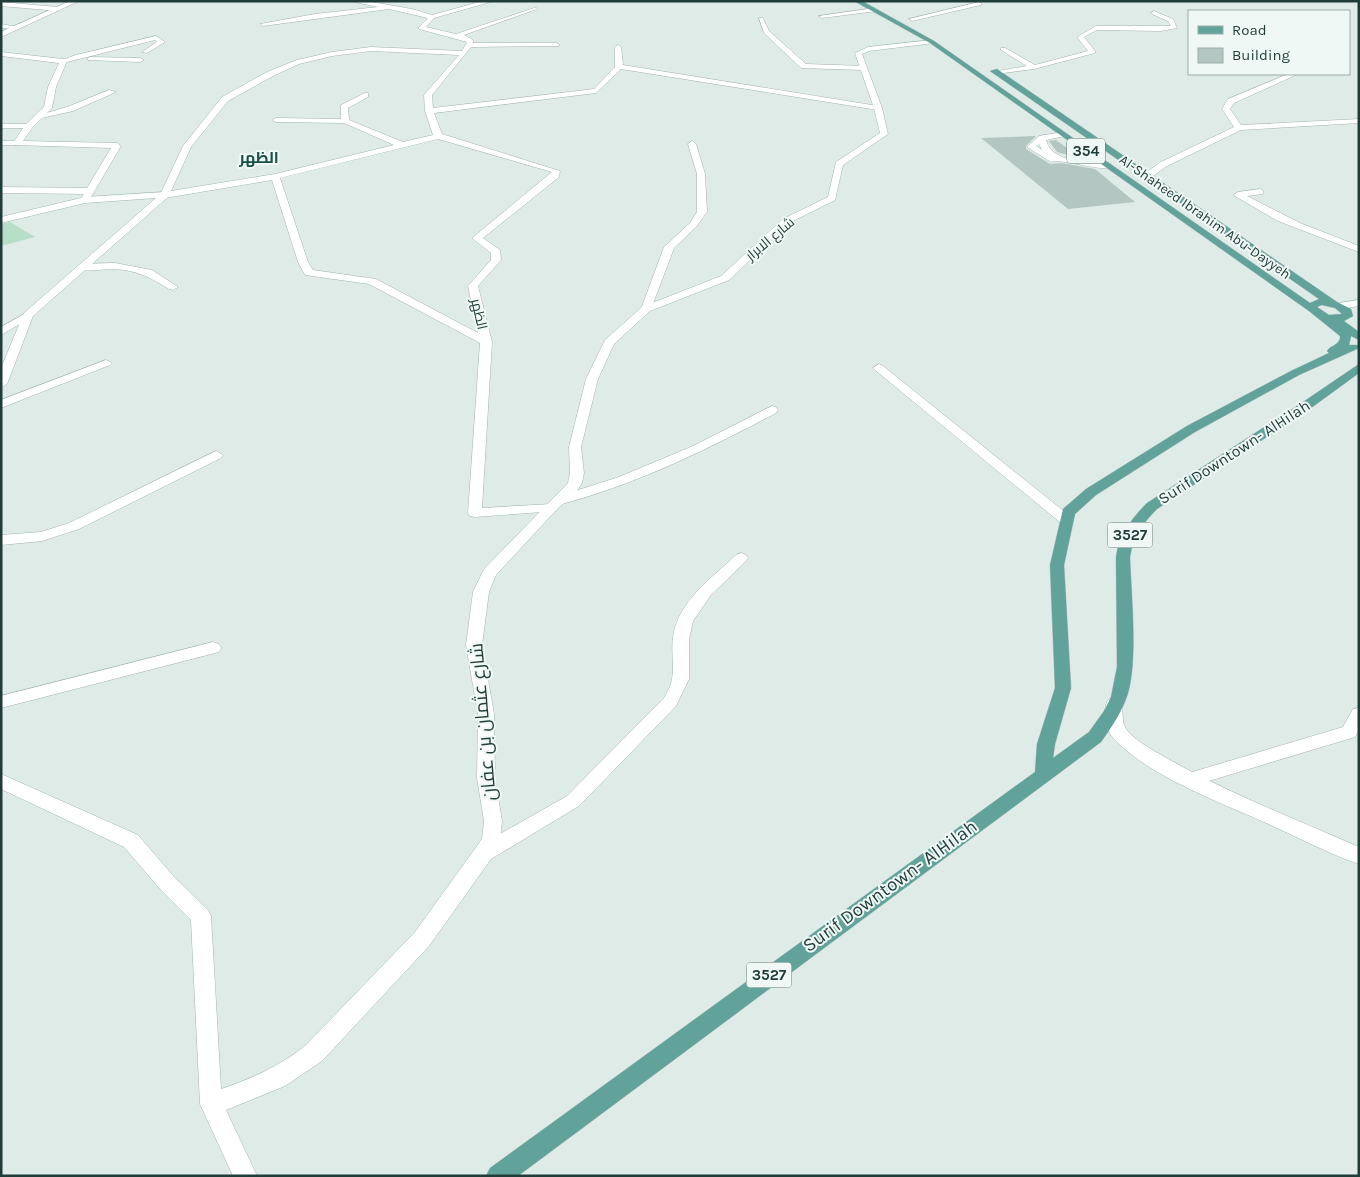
<svg xmlns="http://www.w3.org/2000/svg" width="1360" height="1177" viewBox="0 0 1360 1177" font-family="Karla,Cairo,sans-serif">
<style>
.green{fill:#b7dec6}
.building{fill:#b4c6c1}
.lines{fill:none;stroke-linecap:round;stroke-linejoin:round}
.minor-casing{stroke:#a2b3af;stroke-width:1}
.tertiary-casing{stroke:#a2b3af;stroke-width:1}
.secondary-casing{stroke:#9db8b1;stroke-width:1}
.primary-casing{stroke:#c0c8c7;stroke-width:1}
.minor{fill:#fff;fill-rule:evenodd}
.tertiary{fill:#fff;fill-rule:evenodd}
.secondary{fill:#fff;fill-rule:evenodd}
.primary{fill:#61a39a;fill-rule:evenodd}
.labels{text-anchor:middle;dominant-baseline:central;stroke-width:4;stroke-linejoin:round;paint-order:stroke}
.far-street-label{font-size:14px;fill:#1f3c38;stroke:#f0f8f5}
.shield{fill:#f0f8f5;stroke:#5e7471;stroke-width:1}
.shield-label{font-size:15px;font-weight:bold;fill:#1f3c38}
.far-quarter-label{font-size:16px;font-weight:bold;fill:#1b4f48;stroke:#f0f8f5}
.street-label{font-size:16px;fill:#1f3c38;stroke:#f0f8f5}
.near-street-label{font-size:19px;fill:#1f3c38;stroke:#f0f8f5}
</style>
<rect width="100%" height="100%" fill="#dfebe7"/>
<path class="green" d="M10,222l25,15 -34,9v-22z"/>
<path class="building" d="M1036,136l-10,10v3l24,15 11,-1 34,6 40,33 -67,7 -87,-71z
M1056,140l26,19 -25,-7 -8,-11z"/>
<g class="lines">
<defs>
<path id="minor" d="M350,1h16l46,8 20,6 51,-14h11l-60,17 -8,9 30,7 81,-27v2l-73,26 9,5v3h84l3,2 -1,1 -88,1 -39,48 1,13 161,-19 21,-22v-20l3,-2 3,2 2,18 255,41 4,2 -4,2 -257,-41 -25,24 -162,20 8,21 118,37 -1,6 -76,61 17,12 1,10 -23,26 14,56 -10,166 69,-4 5,1 2,3 -2,3 -81,6 -5,-1 -2,-3 12,-170 -111,-59 -64,-9 -7,-13 -26,-82 -107,18 -5,-3 23,-49 39,-49 45,-25 30,-12 35,-8 39,-5 91,4 5,-9 -48,-13v-2l9,-9 -39,-9 -126,17 -3,-2 55,-10 63,-7zM371,51l88,4 -35,40 1,16 8,24 -30,7 -54,-22 -1,-12 20,-11v-4h-3l-24,12v14l-65,-1 -4,2 4,2 68,1 50,22 -119,29 -104,17 20,-44 37,-46 45,-25 26,-12 33,-8zM438,139l114,33 -80,66 19,15v7l-23,26 10,47 -102,-54 -63,-9 -5,-8 -28,-84z
M1,2l57,5 3,2 -3,2 -57,-5z
M979,2l2,1v2l-69,16 -3,-2z
M875,8l2,1v2l-55,7 -3,-2z
M1154,11l19,8 4,9 -16,3 -64,-1 -13,7 11,14v2l-61,16 -38,5 -4,-2 35,-6 -26,-16v-2h4l30,17 53,-14 -11,-14 19,-11h75l-3,-5 -16,-7 -1,-1z
M759,18h4l6,13 37,33 57,2 4,2 -4,2 -62,-2 -37,-35z
M1,24l17,3 -3,2 -14,-1z
M156,36l9,6 -18,11 -5,-1 15,-10 -2,-2 -92,23 -4,-2 17,-6z
M90,57l50,1 4,2 -4,2 -52,-2v-2z
M1288,74h10l-64,29 -4,6 11,16 118,-6v4l-118,7 -74,36 -17,12h-6v-4l17,-12 73,-35 -12,-18 6,-10z
M109,90l7,2 -43,19 -36,8 -4,-2 34,-10z
M1,124h28l4,2 -4,2h-28z
M1,141h16l4,2 -4,2h-16z
M692,141l4,3 9,30 2,38 -11,15 -22,21 -23,61 -1,2h-8l-1,-2 23,-62 26,-24 7,-11v-38l-9,-30z
M1,187l89,1 5,3 -5,3 -89,-1z
M1260,189l3,1v4l-16,2 53,27 59,23v6l-81,-31 -45,-26 5,-3z
M115,263l37,7 26,17 -5,3 -4,-1c-18,-11 -32,-19 -55,-20 -10,-1 -30,5 -38,-2l5,-3z
M28,312l4,1 1,2 -1,2 -31,18v-8z
M106,360l6,3 -2,2 -109,43v-8z
M879,364l4,2 188,151 2,3 -2,3h-10l-186,-153 -2,-2z
M772,406l4,1 2,3 -2,3c-70,37 -141,72 -218,92l-7,-4 2,-3 66,-21 74,-31z
M216,451l7,4 -2,3 -142,71 -37,12 -41,4v-10l40,-3 28,-9z
M741,553l5,2 2,3 -2,3 -35,34 -18,26 -4,19v39l-13,27 -97,100 -88,53 -7,2 -7,-2 -2,-6 2,-6 90,-51 97,-98c15,-23 6,-38 9,-61 5,-36 39,-59 63,-82z
M213,642l6,2 2,4 -2,4 -218,56v-12z
M1359,708v22l-4,7 -166,50 -6,-2 -3,-5 3,-5 6,-2 154,-46 10,-18z"/>
<path id="tertiary" d="M70,1h9l-78,36v-5z
M1,52l62,7 4,2 -11,26 -4,21 -20,20 -9,13 94,2 4,3 -33,56h-6l-2,-2 31,-52 -97,-3 -1,-2 13,-19 18,-17 4,-20 11,-24 -58,-7z
M1062,132h3v4l-19,4c6,25 45,20 65,24v4c-15,2 -52,-10 -60,-6l-24,-15 12,-11zM1039,144l3,6 -6,-4z
M1114,698l6,2c5,9 0,20 6,29 8,11 25,20 37,27 62,36 130,62 196,91v17c-32,-11 -64,-28 -95,-42 -47,-21 -113,-45 -150,-83 -8,-9 -12,-29 -6,-39z"/>
<path id="secondary" d="M932,40l3,2 -1,1 -65,8 -7,3 20,54 6,26 -45,31 -8,35 -46,23 -60,57 -79,31 -36,33 -16,35 -17,68 3,26 -2,10 -7,11 -17,14 -62,67 -7,17 -7,53 12,69 1,64 7,43 -2,18 -9,20 -62,87 -107,115 -37,25 -59,24 31,66h-24l-33,-72 -9,-184 -30,-30 -37,-43 -123,-58v-15l137,61 37,43 33,32 3,6 10,173c32,-11 59,-23 85,-44l109,-113 67,-93 2,-18 -7,-43 1,-64 -12,-69 7,-53 11,-23 84,-86 2,-10 -1,-26 17,-68 19,-39 37,-33 79,-31 62,-57 45,-22 8,-35 44,-29 -6,-25 -19,-55 13,-6z
M165,192l5,3 -2,2 -135,119 -26,68 -6,4v-20l23,-55 132,-115 -71,5 -84,20v-6l84,-20z
M1359,300v6l-20,3 -5,-3 5,-3z"/>
<path id="primary" d="M854,1h8l72,40 376,262 9,-4 -329,-228 7,-2 340,233 14,7 2,7 -9,5 15,11v8l-8,-4 -2,9h8l2,2 -2,2 -58,26 -104,57 -99,63 -21,19 -11,51 7,123 -16,56 -2,14 36,-26 15,-21 7,-14 6,-30 -1,-110c3,-22 16,-39 31,-54l156,-101 56,-38v9l-48,35 -154,101c-14,14 -24,28 -27,48 1,37 9,109 -4,142 -6,16 -15,29 -25,43l-583,434h-32l4,-8 545,-396 2,-28 18,-56 -5,-123 13,-56 23,-20 101,-63 104,-55 38,-18 -2,-2c4,-6 10,-5 13,-12v-3l-31,-25 -379,-268zM1322,305l13,3 7,6 -13,1 -12,-8z"/>
</defs>
<use href="#minor" class="minor-casing"/>
<use href="#tertiary" class="tertiary-casing"/>
<use href="#secondary" class="secondary-casing"/>
<use href="#primary" class="primary-casing"/>
<use href="#minor" class="minor"/>
<use href="#tertiary" class="tertiary"/>
<use href="#secondary" class="secondary"/>
<use href="#primary" class="primary"/>
</g>
<g class="labels">
<g class="far-street-label">
<text transform="translate(1205 217) rotate(35)">Al-Shaheed Ibrahim Abu-Dayyeh</text>
<text transform="translate(770 239) rotate(-40)">شارع الابرار</text>
<text transform="translate(479 314) rotate(77)">الظهر</text>
</g>
<g class="shield">
<rect x="1067" y="138.5" width="38" height="25" rx="4"/>
<rect x="1107.5" y="522.5" width="45" height="25" rx="4"/>
<rect x="746.5" y="962.5" width="45" height="25" rx="4"/>
</g>
<g class="shield-label">
<text x="1086" y="151">354</text>
<text x="1130" y="535">3527</text>
<text x="769" y="975">3527</text>
</g>
<g class="far-quarter-label">
<text x="259" y="157">الظهر</text>
</g>
<g class="street-label">
<text transform="translate(1234 452) rotate(-33)">Surif Downtown- AlHilah</text>
</g>
<g class="near-street-label">
<text transform="translate(483 722) rotate(-95)">شارع عثمان بن عفان</text>
<text transform="translate(890 886) rotate(-36)">Surif Downtown- AlHilah</text>
</g>
</g>
<rect width="1360" height="1177" fill="none" stroke="#1f3c38" stroke-width="5"/>
<rect x="1188" y="10" width="162" height="65" fill="#f0f8f5" stroke="#9cada9"/>
<rect x="1198" y="26" width="25" height="8" fill="#61a39a" stroke="#9cada9"/>
<text x="1232" y="35" font-size="15" fill="#1f3c38">Road</text>
<rect x="1198" y="48" width="25" height="15" fill="#b4c6c1" stroke="#9cada9"/>
<text x="1232" y="60" font-size="15" fill="#1f3c38">Building</text>
</svg>
